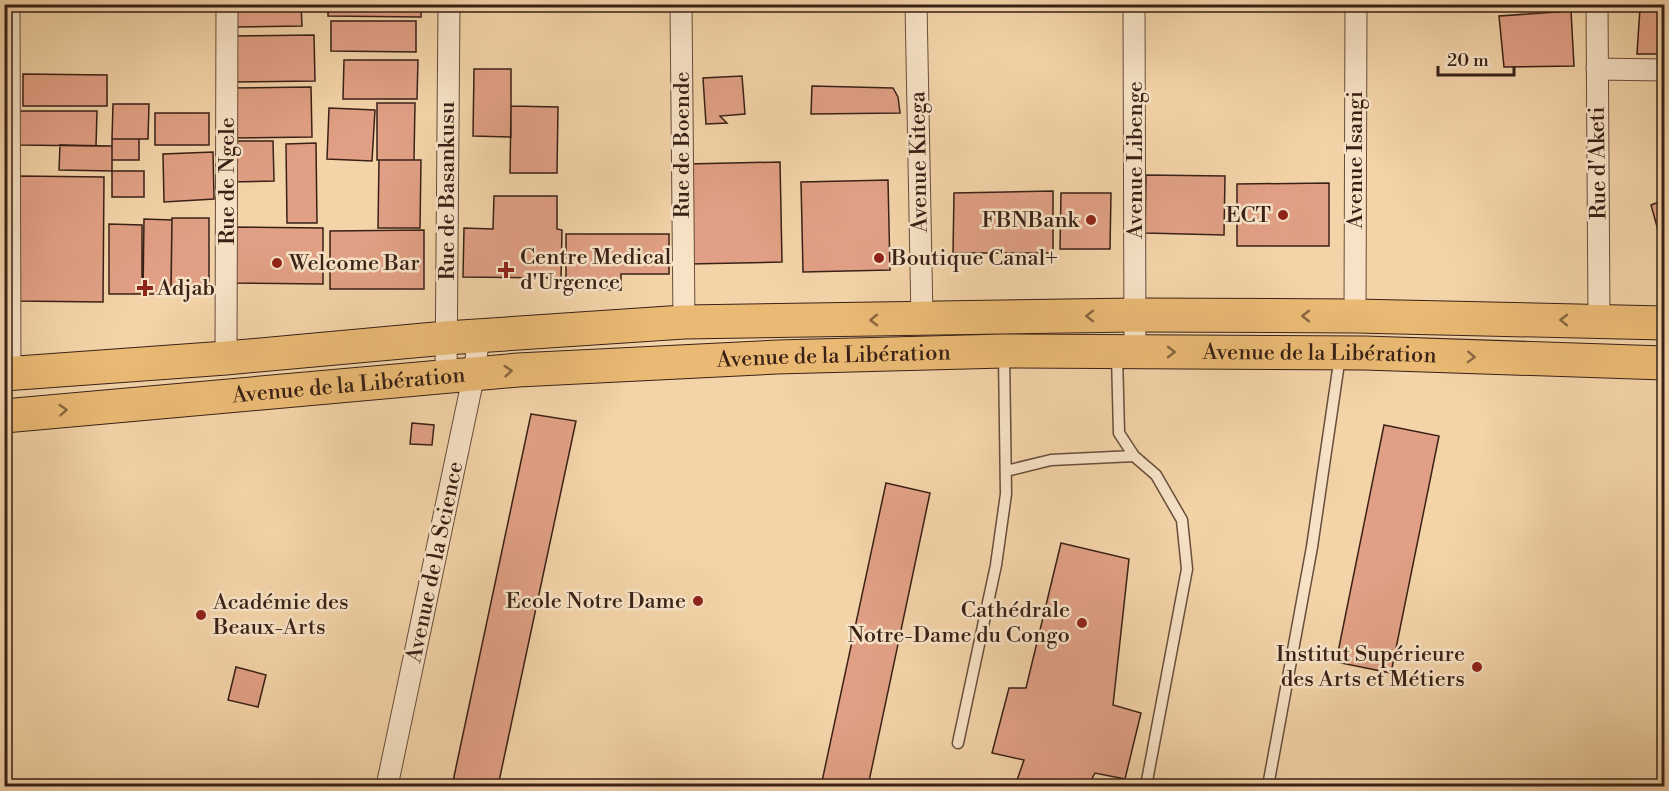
<svg xmlns="http://www.w3.org/2000/svg" width="1669" height="791" viewBox="0 0 1669 791" font-family="'Libre Bodoni',serif">
<style>
.building{fill:#e1a085;stroke:#392116;stroke-width:1.5}
.lines{fill:none;stroke-linecap:round;stroke-linejoin:round}
.service-casing{stroke:#684e3a;stroke-width:13}
.minor-casing{stroke:#684e3a;stroke-width:23}
.primary-casing{stroke:#392116;stroke-width:35}
.service{stroke:#f7e2c6;stroke-width:10}
.minor{stroke:#f7e2c6;stroke-width:21}
.primary{stroke:#eaba74;stroke-width:33}
.oneway{stroke:#896640}
.poi-dot{fill:#8f2418;stroke:#f7e2c6;stroke-width:2}
.labels{text-anchor:middle;dominant-baseline:central;stroke-width:5;stroke-linejoin:round;paint-order:stroke}
.street-label{font-size:22px;fill:#392116;stroke:#f7e2c6}
.poi-label{font-size:22px;fill:#392116;stroke:#f7e2c6;text-anchor:end}
</style>
<rect width="100%" height="100%" fill="#f3d3a8"/>
<filter id="stains"><feTurbulence type="fractalNoise" baseFrequency=".00333" numOctaves="4"/><feColorMatrix values="0 0 0 0 .2 0 0 0 0 .09 0 0 0 0 .02 0 0 0 .5 -.17"/></filter>
<radialGradient id="worn" r=".72"><stop offset=".6" stop-color="#630" stop-opacity="0"/><stop offset="1" stop-color="#630" stop-opacity=".3"/></radialGradient>
<path class="building" d="M233,4h68l1,22 -68,1z
M328,4h93v13l-93,-1z
M1640,8l24,1v45h-27z
M1571,11l3,55 -70,1 -5,-51z
M331,21h85v31l-85,-1z
M314,35l1,46 -84,1v-46z
M344,60h74l-1,39h-74z
M474,69h37v68l-38,-1z
M23,74l84,1v31h-84z
M742,76l3,38 -25,2 7,7 -21,1 -3,-46z
M812,86l81,2 5,9 2,16 -89,1z
M311,87l1,50 -83,1 -1,-50z
M377,103h38l-1,57h-37z
M113,104h36l-1,35h-36z
M511,106l47,1 -1,66h-47z
M329,108l46,2 -3,51 -45,-2z
M18,111h79l-1,35 -78,-1z
M155,113h54v32h-54z
M112,139h27v21h-27z
M229,141h44l1,40 -45,1z
M316,143l1,80h-30l-1,-79z
M60,145l52,1v25l-53,-1z
M213,152l1,47 -50,3 -1,-48z
M379,160h42l-1,68h-42z
M780,162l2,100 -93,2 -2,-100z
M112,171h32v26h-32z
M1146,175l79,1 -1,59 -79,-2z
M18,176l86,1 -1,125 -86,-1z
M888,180l2,90 -87,2 -2,-90z
M1329,183v63h-92v-62z
M1053,191v62h-100l1,-60z
M1061,193h50l-1,56h-50z
M494,196h63v33l5,1 -1,48 -98,-1 1,-49 29,1z
M1664,200v40l-3,1 -10,-36z
M172,218h37v68l-38,-1z
M144,219l28,1 -1,74h-28z
M109,224l33,1v69h-33z
M231,227l92,1v56l-92,-1z
M424,230v59h-94v-58z
M566,234h103v40h-48v16h-55z
M531,414l45,7 -78,365h-46z
M412,423l22,2 -2,20 -22,-1z
M1384,425l55,11 -48,237 -55,-11z
M886,483l44,10 -62,293h-47z
M1061,543l68,16 -16,146 28,8 -16,66 -30,-6 -7,13h-73l9,-26 -32,-7 17,-65h17z
M236,667l30,8 -8,32 -30,-7z"/>
<g class="lines">
<defs>
<path id="service" d="M1117,356l2,77 15,23 22,19 26,45 5,49 -41,217
M1006,471l45,-11 83,-4
M958,743l38,-178 10,-71 -2,-139
M1268,786l44,-239 28,-191"/>
<path id="minor" d="M9,4l1,369
M681,4l3,318
M916,4l6,315
M1134,4l1,348
M1597,4l2,317
M1597,69l67,1
M1355,316l1,-312
M226,358l1,-354
M446,377l3,-373
M387,786l87,-412 5,-38"/>
<g id="primary">
<path d="M4,374l222,-16 220,-20 238,-16 451,-7 220,1 309,7"/>
<path id="s1" d="M4,416l514,-46 259,-13 227,-6 361,2 299,10"/>
</g>
</defs>
<use href="#service" class="service-casing"/>
<use href="#minor" class="minor-casing"/>
<use href="#primary" class="primary-casing"/>
<use href="#service" class="service"/>
<use href="#minor" class="minor"/>
<use href="#primary" class="primary"/>
</g>
<defs><path id="oneway-chevron" d="M-2-3.5L2.5 0L-2 3.5" fill="none" stroke-width="1.6" stroke-linecap="round" stroke-linejoin="round" transform="scale(1.5)"/></defs>
<g class="oneway">
<use href="#oneway-chevron" transform="translate(1090 316) rotate(179)"/>
<use href="#oneway-chevron" transform="translate(1306 316) rotate(-180)"/>
<use href="#oneway-chevron" transform="translate(874 320) rotate(179)"/>
<use href="#oneway-chevron" transform="translate(1564 320) rotate(-179)"/>
<use href="#oneway-chevron" transform="translate(1171 352)"/>
<use href="#oneway-chevron" transform="translate(1471 357) rotate(2)"/>
<use href="#oneway-chevron" transform="translate(508 371) rotate(-5)"/>
<use href="#oneway-chevron" transform="translate(63 410) rotate(-5)"/>
</g>
<g class="poi-dot">
<circle cx="1283" cy="215" r="6"/>
<circle cx="1091" cy="220" r="6"/>
<circle cx="879" cy="258" r="6"/>
<circle cx="277" cy="263" r="6"/>
<path d="M503 261h6v6h6v6h-6v6h-6v-6h-6v-6h6z"/>
<path d="M142 279h6v6h6v6h-6v6h-6v-6h-6v-6h6z"/>
<circle cx="698" cy="601" r="6"/>
<circle cx="201" cy="615" r="6"/>
<circle cx="1082" cy="623" r="6"/>
<circle cx="1477" cy="667" r="6"/>
</g>
<g class="labels">
<g class="street-label">
<text transform="translate(682 145) rotate(-90)">Rue de Boende</text>
<text transform="translate(1135 160) rotate(-90)">Avenue Libenge</text>
<text transform="translate(1355 160) rotate(-90)">Avenue Isangi</text>
<text transform="translate(919 162) rotate(-91)">Avenue Kitega</text>
<text transform="translate(1598 163) rotate(-91)">Rue d'Aketi</text>
<text transform="translate(227 181) rotate(-90)">Rue de Ngele</text>
<text transform="translate(447 191) rotate(-90)">Rue de Basankusu</text>
<text stroke="none"><textPath href="#s1" startOffset="1318">Avenue de la Libération</textPath></text>
<text stroke="none"><textPath href="#s1" startOffset="832">Avenue de la Libération</textPath></text>
<text stroke="none"><textPath href="#s1" startOffset="346">Avenue de la Libération</textPath></text>
<text transform="translate(435 562) rotate(-78)">Avenue de la Science</text>
</g>
<g class="poi-label">
<text x="1271" y="215">ECT</text>
<text x="1079" y="220">FBNBank</text>
<text x="520" y="257" text-anchor="start">Centre Medical<tspan x="520" dy="25">d'Urgence</tspan></text>
<text x="891" y="258" text-anchor="start">Boutique Canal+</text>
<text x="289" y="263" text-anchor="start">Welcome Bar</text>
<text x="157" y="288" text-anchor="start">Adjab</text>
<text x="686" y="601">Ecole Notre Dame</text>
<text x="213" y="602" text-anchor="start">Académie des<tspan x="213" dy="25">Beaux-Arts</tspan></text>
<text x="1070" y="610">Cathédrale<tspan x="1070" dy="25">Notre-Dame du Congo</tspan></text>
<text x="1465" y="654">Institut Supérieure<tspan x="1465" dy="25">des Arts et Métiers</tspan></text>
</g>
</g>
<rect width="1669" height="791" fill="none" stroke="#f3d3a8" stroke-width="24"/>
<rect x="6" y="6" width="1657" height="779" fill="none" stroke="#392116" stroke-width="3"/>
<rect x="12" y="12" width="1645" height="767" fill="none" stroke="#392116" stroke-width="1.5"/>
<path d="M1438 66v9h76v-9" fill="none" stroke="#392116" stroke-width="3"/>
<text x="1447" y="66" font-size="18" fill="#392116" stroke="#f7e2c6" stroke-width="4.5" paint-order="stroke">20 m</text>
<rect width="100%" height="100%" filter="url(#stains)"/>
<rect width="100%" height="100%" fill="url(#worn)"/>
</svg>
